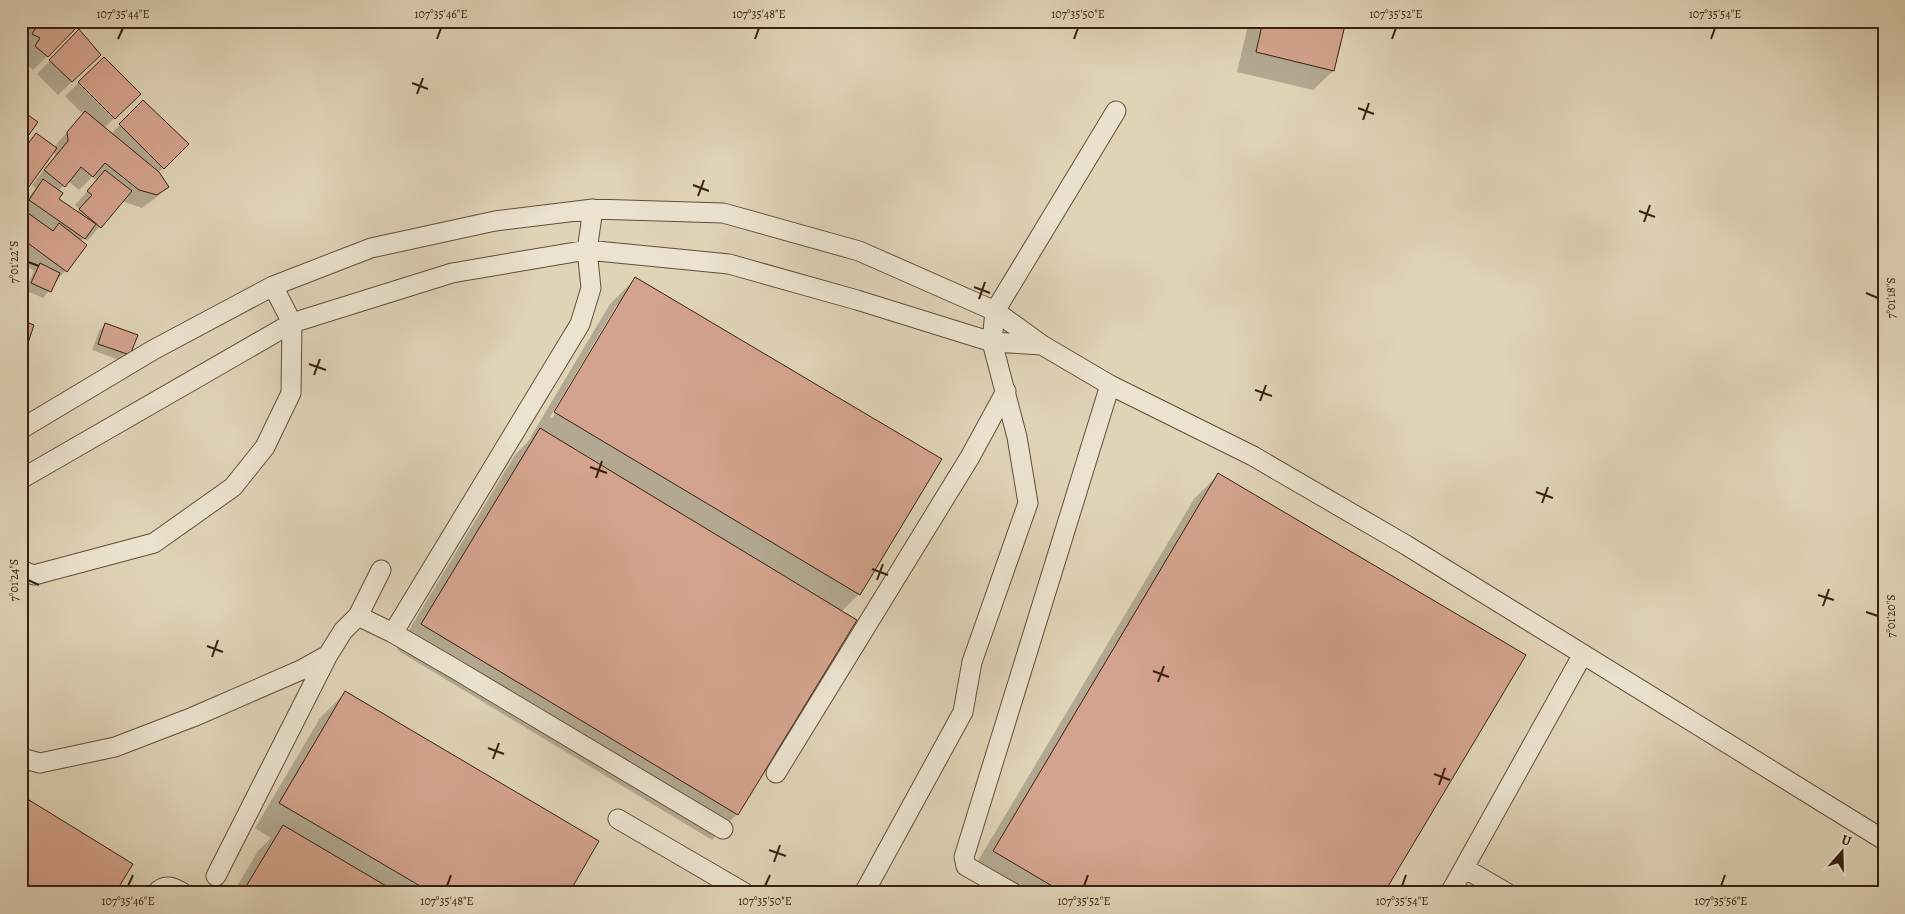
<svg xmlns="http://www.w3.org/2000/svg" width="1905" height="914" viewBox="0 0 1905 914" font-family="Alegreya,serif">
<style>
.shadow{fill:#0003;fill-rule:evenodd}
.building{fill:#d4a38d;stroke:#392011}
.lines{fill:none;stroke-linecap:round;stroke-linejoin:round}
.service-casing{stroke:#634d3a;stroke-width:21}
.service{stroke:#ebe3d0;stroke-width:19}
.ticks{fill:none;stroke:#392011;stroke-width:2}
.neatline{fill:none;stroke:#392011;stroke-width:2}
.ticks-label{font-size:12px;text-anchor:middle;fill:#392011}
</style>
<rect width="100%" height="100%" fill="#e0d4b7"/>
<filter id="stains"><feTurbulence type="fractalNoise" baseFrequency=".004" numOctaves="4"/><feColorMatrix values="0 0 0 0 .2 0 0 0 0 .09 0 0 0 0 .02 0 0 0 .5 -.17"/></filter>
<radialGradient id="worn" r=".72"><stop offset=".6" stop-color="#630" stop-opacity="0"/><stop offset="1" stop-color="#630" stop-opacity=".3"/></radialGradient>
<path class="shadow" d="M21,21h55l3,3 -46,46 -10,-10 4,-8 -6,-4v-3l6,-10 -6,-5z
M1249,21h96l-12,50 -20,19 -76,-18z
M79,31l7,37 -28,27 -21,-21z
M104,58l35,36 -35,34 7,6 32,-33 44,43 -29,29 9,14 -14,13 -11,8 -20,-7 -35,40 -3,-3 -3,3 5,4 -43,53 -18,-8 9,-19 -13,-10v-54l15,-19 -4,-3 23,-29 -1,-7 -33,44v-43l15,-15 18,12 29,-33 -18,-18zM92,177l5,3 -22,25 4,4 -3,3 -19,-13 1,-8 10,-10 11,9z
M635,279l224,315 -18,18 14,8 -118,194 -25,26 -315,-190 118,-195 16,-17h-1l80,-134zM616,306h3l-67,112 -2,-1z
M21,321l5,21 -5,5z
M105,325l24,30 -7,6 -30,-11 7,-19z
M1219,474l164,419h-386l-28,-17 225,-377z
M345,693l222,200h-334l25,-42 13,-13 -16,-10 65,-110z"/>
<path class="building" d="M40,21h38l2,3 -32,33 -13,-11 5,-8 -8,-4z
M1263,21h83l-12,50 -78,-19z
M79,29l22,26 -29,27 -23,-22z
M104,57l37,37 -26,25 -37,-37z
M143,100l46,44 -25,25 -45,-45z
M21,110l17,12 -17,24z
M85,111l74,61 10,15 -12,8 -18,-5 -34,-27 -12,14 -12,-10 -16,20 -21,-17 24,-29 -1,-9z
M36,133l21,15 -29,40 -7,-5v-30z
M105,170l27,21 -31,37 -22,-19 13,-14 -5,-4z
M43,179l20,14 -4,6 37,25 -11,15 -56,-39z
M21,208l32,23 6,-8 28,22 -20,27 -46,-34z
M40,263l20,10 -9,19 -20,-9z
M635,277l307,182 -82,136 -306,-183z
M21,320l13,5 -6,18 -7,-3z
M105,323l33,12 -8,20 -32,-11z
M540,428l317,192 -119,195 -317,-191z
M1218,473l308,182 -142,238h-320l-71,-42z
M345,691l254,150 -30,52h-137l-153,-90z
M21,795l112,69 -18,29h-94z
M283,825l115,68h-156z"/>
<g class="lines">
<defs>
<path id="service" d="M21,429l132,-79 120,-64 98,-38 124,-27 98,-12 130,4 136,38 136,60 47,34 68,40 143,71 153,89 478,295
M21,479l271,-156 160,-50 135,-23 142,14 128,36 135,42 50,3
M21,570l13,5 120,-32 79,-56 32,-40 26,-54 1,-70 -19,-37
M358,616l23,-46
M393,633l187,-309 11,-36 -4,-38 6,-41
M21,758l19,5 75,-16 78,-30 108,-47 27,-15 15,-24 15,-15 35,17 62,36 268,160
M776,773l194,-316 36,-66
M618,819l127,74
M1464,868l43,25
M216,876l112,-221
M156,893c9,-10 17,-6 27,0
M864,893l99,-181 9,-50 56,-159 -11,-66 -25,-95 3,-31 121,-200
M1013,893l-47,-27 -2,-9 146,-472
M1450,893l133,-239"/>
</defs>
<use href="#service" class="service-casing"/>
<use href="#service" class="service"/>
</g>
<path class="ticks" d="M118,39l5,-11M437,39l4,-11M755,39l4,-11M1074,39l4,-11M1392,39l4,-11M1711,39l4,-11M412,83l16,6M417,94l6,-16M1358,108l16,6M1363,120l6,-17M693,185l16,6M698,196l6,-16M1639,211l16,6M1644,222l6,-17M28,262l11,4M974,287l16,6M1866,293l12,5M979,299l6,-17M309,364l17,6M314,375l6,-16M1255,390l17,6M1260,401l6,-16M590,467l17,6M596,478l6,-17M1536,492l17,6M1542,503l6,-16M872,569l16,6M28,580l11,5M877,580l6,-16M1818,595l16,5M1823,606l6,-17M1866,612l12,4M207,646l16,6M212,657l6,-17M1153,671l16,6M1158,682l6,-16M488,748l16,6M493,759l6,-16M1434,774l16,6M1439,785l6,-17M769,850l17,6M774,862l6,-17M128,886l5,-11M447,886l4,-11M765,886l5,-11M1084,886l4,-11M1402,886l4,-11M1721,886l4,-11"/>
<rect width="1905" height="914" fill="none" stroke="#e0d4b7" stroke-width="55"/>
<g transform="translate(1842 852) rotate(20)" stroke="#ebe3d0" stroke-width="4" paint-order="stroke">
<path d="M0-4L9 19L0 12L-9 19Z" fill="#392011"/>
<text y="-8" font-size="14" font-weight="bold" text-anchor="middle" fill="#392011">U</text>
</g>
<rect x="28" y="28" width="1850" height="858" class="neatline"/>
<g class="ticks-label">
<text x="123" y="18">107°35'44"E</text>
<text x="441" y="18">107°35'46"E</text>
<text x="759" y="18">107°35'48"E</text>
<text x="1078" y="18">107°35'50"E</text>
<text x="1396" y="18">107°35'52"E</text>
<text x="1715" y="18">107°35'54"E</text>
<text transform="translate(14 262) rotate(-90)" y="4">7°01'22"S</text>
<text transform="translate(1891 298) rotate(-90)" y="4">7°01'18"S</text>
<text transform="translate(14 580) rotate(-90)" y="4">7°01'24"S</text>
<text transform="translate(1891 616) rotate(-90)" y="4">7°01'20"S</text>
<text x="128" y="905">107°35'46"E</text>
<text x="447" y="905">107°35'48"E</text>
<text x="765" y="905">107°35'50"E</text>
<text x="1084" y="905">107°35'52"E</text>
<text x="1402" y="905">107°35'54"E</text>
<text x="1721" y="905">107°35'56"E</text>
</g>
<rect width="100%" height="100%" filter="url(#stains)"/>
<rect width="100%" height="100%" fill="url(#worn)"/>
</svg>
